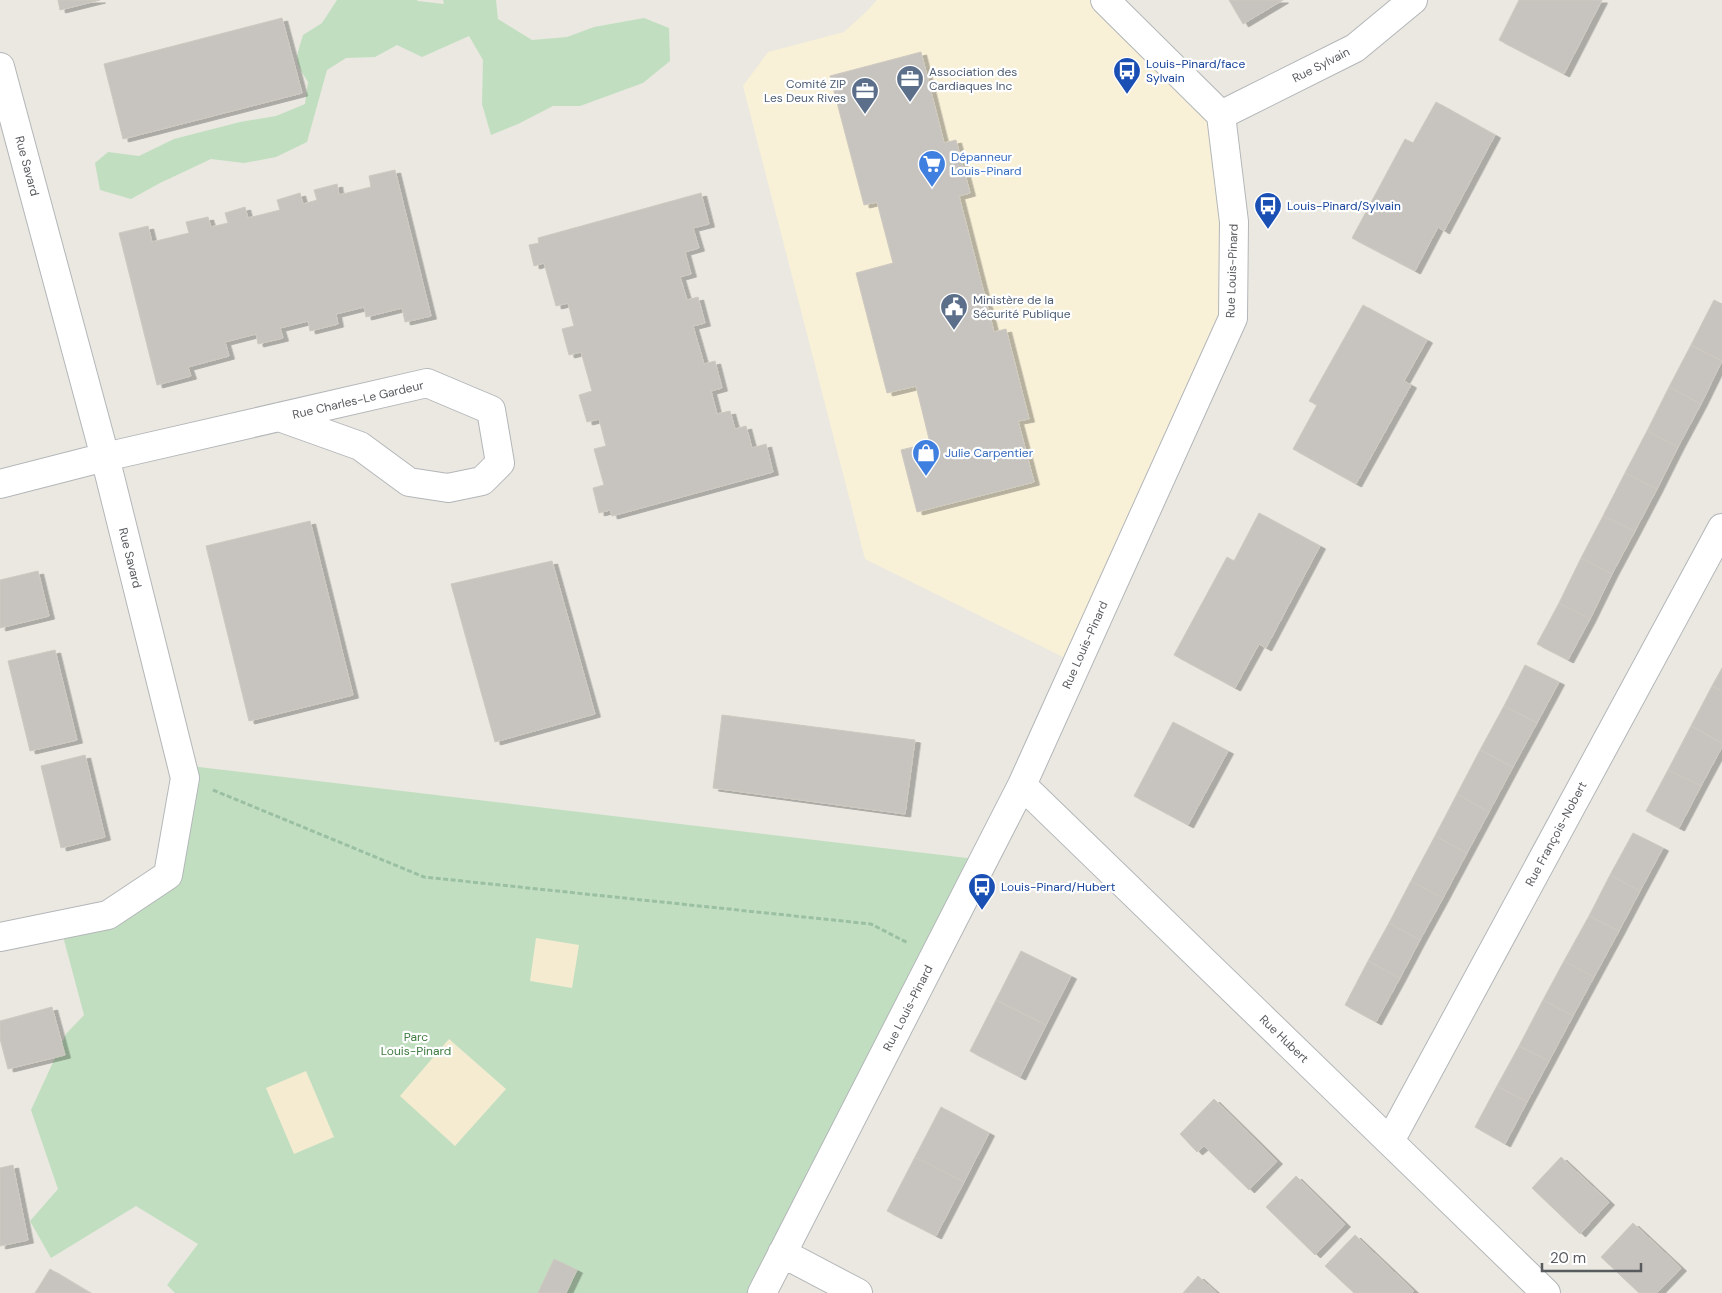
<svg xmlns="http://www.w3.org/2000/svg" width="1722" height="1293" viewBox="0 0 1722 1293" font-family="'DM Sans',sans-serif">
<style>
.commercial{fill:#f8f0d7}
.green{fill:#c1dfc0}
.sand{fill:#f4ebd1}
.building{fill:#c7c4bf;stroke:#cec9c0;filter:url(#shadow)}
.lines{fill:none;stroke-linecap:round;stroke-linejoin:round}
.minor-casing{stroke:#b3b6b9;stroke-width:30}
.path{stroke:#9abfa3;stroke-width:3;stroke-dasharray:5 2.5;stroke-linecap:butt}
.minor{stroke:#fff;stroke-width:28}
.labels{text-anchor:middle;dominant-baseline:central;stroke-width:4.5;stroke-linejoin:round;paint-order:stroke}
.transit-label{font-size:12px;fill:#164399;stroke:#fff;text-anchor:start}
.street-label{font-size:12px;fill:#595c5f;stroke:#fff}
.service-label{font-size:12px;fill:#4e5e75;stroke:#fff;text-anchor:start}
.shop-label{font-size:12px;fill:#366cbe;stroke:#fff;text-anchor:start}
.park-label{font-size:12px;fill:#3e7a3f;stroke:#fff}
</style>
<defs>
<filter id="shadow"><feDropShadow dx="5.5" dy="3" stdDeviation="0" flood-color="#0004"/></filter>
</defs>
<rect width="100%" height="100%" fill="#eae8e0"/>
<path class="commercial" d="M877,0h228l116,115 12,203 -156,346 -212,-105 -122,-473 25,-34 76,-20 22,-20z"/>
<path class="green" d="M337,0h80l1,1 26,3 -1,-4h53l2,19 34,21 35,-3 27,-10 50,-9 25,10 1,33 -27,22 -63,23h-27l-35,18 -27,11 -9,-31 1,-44 -14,-24 -47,21 -25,-12 -22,12 -29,1 -19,12 -20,72 -31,15 -32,6 -33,-4 -51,24 -29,16 -31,-9 -5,-27 13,-11 31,4 35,-17 66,-17 36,-6 29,-12 3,-22c-15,-23 -12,-23 -5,-47l19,-12z
M182,765l802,95 -222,433h-587l-8,-8 31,-41 -62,-38 -85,52 -21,-37 28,-32 -27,-79 35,-76 18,-19 -24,-90 108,-50z"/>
<path class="sand" d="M536,938l43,7 -7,43 -42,-7z
M449,1039l57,50 -51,57 -55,-50z
M306,1071l28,66 -40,17 -28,-66z"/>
<path class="building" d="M58,0h42l-40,10z
M1229,0h54l-40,24z
M1519,0h83l-38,74 -65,-34z
M282,18l20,75 -179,46 -19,-75z
M921,52l23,91 12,-3 14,53 -11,3 35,136 12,-3 23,90 -11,2 16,61 -117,30 -16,-62 29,-7 -14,-57 -29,7 -31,-120 37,-10 -16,-61 -13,3 -34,-129z
M1436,102l59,33 -51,96 -6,-4 -23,44 -63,-33 53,-99 8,4z
M395,170l36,146 -26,6 -3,-14 -36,9 -2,-10 -28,7 2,10 -28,7 -2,-10 -28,7 3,10 -25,6 -2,-10 -31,8 4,14 -41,11 3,9 -34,9 -38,-152 29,-7 4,16 37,-9 -3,-11 22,-5 3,10 17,-4 -3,-10 20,-6 3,11 32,-8 -3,-10 23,-7 3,11 14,-4 -3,-10 23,-6 2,11 32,-8 -2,-11z
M701,193l8,31 -16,4 6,20 -14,4 6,22 -11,3 7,23 11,-3 7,26 -12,3 11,38 11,-3 7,27 -11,3 6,23 13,-3 5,18 11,-3 6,22 14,-4 7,28 -161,44 -2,-6 -11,3 -6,-25 11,-3 -10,-36 12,-3 -7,-27 -12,3 -8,-27 13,-4 -11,-39 -12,3 -7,-26 12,-3 -6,-23 -12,3 -12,-43 -10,3 -5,-21 10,-2 -1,-5z
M1714,300l8,4v57l-31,-16z
M1363,305l64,35 -23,41 7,4 -55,99 -63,-35 24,-44 -8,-4z
M1691,345l31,16 -21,43 -32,-17z
M1669,387l32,17 -23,43 -31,-16z
M1647,431l31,16 -21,42 -32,-16z
M1625,473l32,16 -22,42 -32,-15z
M1259,513l61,33 -54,102 -7,-4 -24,44 -61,-33 53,-98 7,4z
M1603,516l32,15 -23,43 -31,-16z
M310,521l43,174 -104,26 -43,-175z
M1581,558l31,16 -22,45 -31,-16z
M552,561l43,153 -100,28 -44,-158z
M38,571l11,45 -49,12v-48z
M1559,603l31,16 -22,41 -31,-16z
M55,650l22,90 -47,11 -22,-90z
M1525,665l34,17 -22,41 -33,-17z
M1722,668v23l-10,-5z
M1712,686l10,5v52l-31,-17z
M1504,706l33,17 -24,44 -33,-17z
M722,715l193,25 -10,74 -192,-26z
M1173,722l55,29 -40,74 -54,-29z
M1691,726l31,17v4l-21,39 -33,-16z
M1480,750l33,17 -24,45 -32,-18z
M85,755l20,82 -44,11 -20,-82z
M1668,770l33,16 -22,42 -33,-17z
M1457,794l32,18 -22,41 -32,-17z
M1633,833l30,15 -23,43 -30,-16z
M1435,836l32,17 -24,45 -32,-17z
M1610,875l30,16 -21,40 -30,-15z
M1411,881l32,17 -23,42 -31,-17z
M1589,916l30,15 -25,46 -30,-16z
M1389,923l31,17 -20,38 -32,-17z
M1021,951l50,25 -25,49 -50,-25z
M1368,961l32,17 -24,44 -31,-17z
M1564,961l30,16 -21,39 -30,-16z
M996,1000l50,25 -26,52 -50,-26z
M1543,1000l30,16 -24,45 -30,-15z
M52,1007l13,48 -57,14 -8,-30v-18z
M1519,1046l30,15 -22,41 -30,-16z
M1497,1086l30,16 -22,42 -30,-17z
M1214,1099l63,62 -28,29 -45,-44 -7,6 -17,-18z
M941,1107l48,26 -25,49 -49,-25z
M915,1157l49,25 -28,54 -49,-25z
M1561,1157l48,45 -29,32 -48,-46z
M13,1165l15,75 -28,6v-78z
M1296,1176l49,48 -30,31 -49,-48z
M1633,1223l48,45 -24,25h-18l-38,-36z
M1355,1235l59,56 -2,2h-58l-29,-27z
M554,1259l23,11 -11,23h-28z
M50,1269l40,24h-55z
M1198,1276l19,17h-34z"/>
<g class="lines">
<defs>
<path id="minor" d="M0,67l105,390 80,321 -17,97 -60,40 -108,22
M1221,115l134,-67 58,-48
M0,484l105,-27 322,-74 64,27 9,53 -18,18 -34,7 -39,-6 -49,-36 -81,-29
M1022,785l524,508
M1390,1141l332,-613
M782,1253l76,40
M762,1293l260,-508 211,-467 1,-96 -13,-107 -116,-115"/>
</defs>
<use href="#minor" class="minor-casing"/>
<path class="path" d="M213,790l211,87 447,47 37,19"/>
<use href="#minor" class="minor"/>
</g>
<defs>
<symbol id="bus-pin" viewBox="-11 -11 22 30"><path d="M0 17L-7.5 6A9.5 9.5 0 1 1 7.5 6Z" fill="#1a4fb4" stroke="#fff"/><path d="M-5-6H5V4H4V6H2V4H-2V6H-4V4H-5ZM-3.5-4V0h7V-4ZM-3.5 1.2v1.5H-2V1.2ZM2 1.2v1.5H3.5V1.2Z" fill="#fff"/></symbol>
<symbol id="office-pin" viewBox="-11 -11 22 30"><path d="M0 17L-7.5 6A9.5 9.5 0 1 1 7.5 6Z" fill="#5c6f8a" stroke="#fff"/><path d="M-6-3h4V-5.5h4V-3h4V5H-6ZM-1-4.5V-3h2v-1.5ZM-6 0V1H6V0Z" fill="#fff"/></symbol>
<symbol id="supermarket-pin" viewBox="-11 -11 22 30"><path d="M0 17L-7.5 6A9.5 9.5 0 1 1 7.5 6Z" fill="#3f7fe0" stroke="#fff"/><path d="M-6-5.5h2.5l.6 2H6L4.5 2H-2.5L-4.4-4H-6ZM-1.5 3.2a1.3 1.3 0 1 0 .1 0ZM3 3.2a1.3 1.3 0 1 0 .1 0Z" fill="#fff"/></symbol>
<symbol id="civic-pin" viewBox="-11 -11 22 30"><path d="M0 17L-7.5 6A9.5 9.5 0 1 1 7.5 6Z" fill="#5c6f8a" stroke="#fff"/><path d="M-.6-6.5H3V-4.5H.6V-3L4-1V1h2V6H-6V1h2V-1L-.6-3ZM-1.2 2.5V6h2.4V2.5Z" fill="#fff"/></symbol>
<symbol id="shop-pin" viewBox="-11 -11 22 30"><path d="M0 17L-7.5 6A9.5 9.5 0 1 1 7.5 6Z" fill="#3f7fe0" stroke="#fff"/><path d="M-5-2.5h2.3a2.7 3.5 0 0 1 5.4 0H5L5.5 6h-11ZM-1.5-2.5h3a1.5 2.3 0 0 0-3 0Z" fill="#fff"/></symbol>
</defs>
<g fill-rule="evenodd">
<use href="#bus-pin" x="1111" y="55" width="32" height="43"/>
<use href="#office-pin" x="894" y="63" width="32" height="43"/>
<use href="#office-pin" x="849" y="75" width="32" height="43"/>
<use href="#supermarket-pin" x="916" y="148" width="32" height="43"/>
<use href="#bus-pin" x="1252" y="190" width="32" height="43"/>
<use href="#civic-pin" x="938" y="291" width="32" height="43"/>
<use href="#shop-pin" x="910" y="437" width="32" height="43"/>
<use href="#bus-pin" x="966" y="871" width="32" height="43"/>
</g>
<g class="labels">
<g class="transit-label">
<text x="1146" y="64">Louis-Pinard/face<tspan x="1146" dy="14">Sylvain</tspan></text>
<text x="1287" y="206">Louis-Pinard/Sylvain</text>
<text x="1001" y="887">Louis-Pinard/Hubert</text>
</g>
<g class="street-label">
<text transform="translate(1321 65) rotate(-27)">Rue Sylvain</text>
<text transform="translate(27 166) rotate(75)">Rue Savard</text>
<text transform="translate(1232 271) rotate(-88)">Rue Louis-Pinard</text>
<text transform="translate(358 400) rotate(-13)">Rue Charles-Le Gardeur</text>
<text transform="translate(130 558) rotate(76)">Rue Savard</text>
<text transform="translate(1085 645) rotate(-66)">Rue Louis-Pinard</text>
<text transform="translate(1556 834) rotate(-62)">Rue François-Nobert</text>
<text transform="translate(908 1008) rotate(-63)">Rue Louis-Pinard</text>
<text transform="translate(1284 1039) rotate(44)">Rue Hubert</text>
</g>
<g class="service-label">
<text x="929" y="72">Association des<tspan x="929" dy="14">Cardiaques Inc</tspan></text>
<text x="846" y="84" text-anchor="end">Comité ZIP<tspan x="846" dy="14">Les Deux Rives</tspan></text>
<text x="973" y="300">Ministère de la<tspan x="973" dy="14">Sécurité Publique</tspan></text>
</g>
<g class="shop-label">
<text x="951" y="157">Dépanneur<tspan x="951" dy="14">Louis-Pinard</tspan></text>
<text x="945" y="453">Julie Carpentier</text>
</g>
<g class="park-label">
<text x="416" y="1037">Parc<tspan x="416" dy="14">Louis-Pinard</tspan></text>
</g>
</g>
<path d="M1542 1263v8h99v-8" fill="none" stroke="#595c5f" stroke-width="2.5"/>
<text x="1550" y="1263" font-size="15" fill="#595c5f" stroke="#ffffff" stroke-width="4" paint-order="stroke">20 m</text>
</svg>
